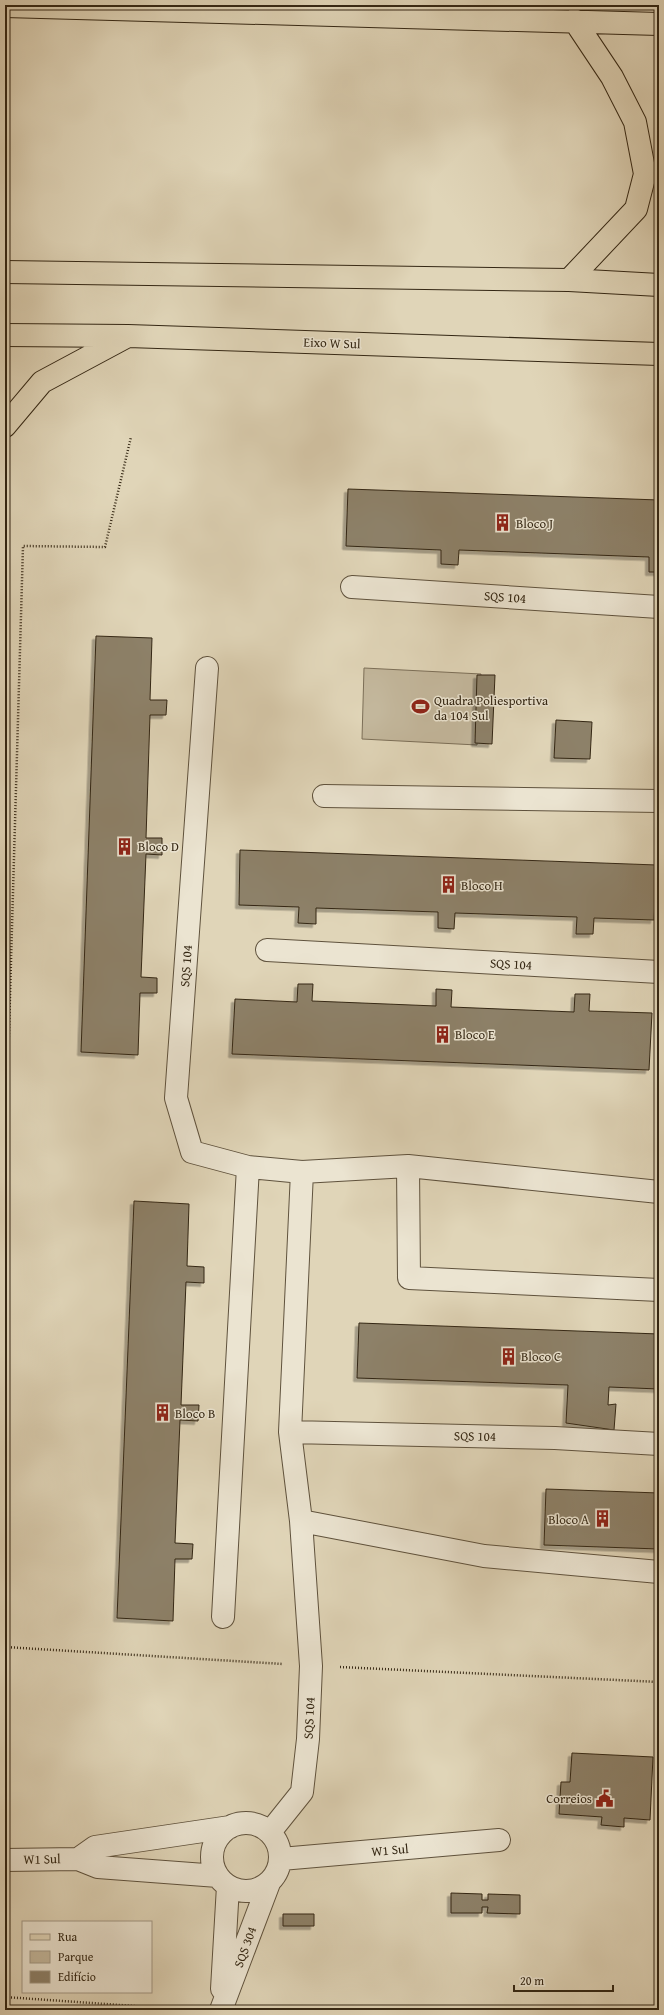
<svg xmlns="http://www.w3.org/2000/svg" width="664" height="2015" viewBox="0 0 664 2015" font-family="'Gentium Book Plus',serif">
<style>
.green{fill:#c3b79c;stroke:#7c6f58}
.building{fill:#8d8169;stroke:#342714;filter:url(#shadow)}
.lines{fill:none;stroke-linecap:round;stroke-linejoin:round}
.street-casing{stroke:#5f523d;stroke-width:24}
.primary-casing{stroke:#342714;stroke-width:24}
.highway-casing{stroke:#342714;stroke-width:24}
.path{stroke:#342714;stroke-width:2.5;stroke-dasharray:1 2;stroke-linecap:butt}
.street{stroke:#ebe4d1;stroke-width:22}
.primary{stroke:#e0d5b8;stroke-width:22}
.highway{stroke:#e0d5b8;stroke-width:22}
.labels{text-anchor:middle;dominant-baseline:central;stroke-width:3;stroke-linejoin:round;paint-order:stroke}
.street-label{font-size:13px;fill:#342714;stroke:#ebe4d1}
.poi-label{font-size:13px;fill:#342714;stroke:#ebe4d1;text-anchor:start}
</style>
<defs>
<filter id="shadow"><feDropShadow dx="-3.5" dy="3.5" stdDeviation="0" flood-color="#0004"/></filter>
</defs>
<rect width="100%" height="100%" fill="#e0d5b8"/>
<filter id="stains"><feTurbulence type="fractalNoise" baseFrequency=".005" numOctaves="4"/><feColorMatrix values="0 0 0 0 .2 0 0 0 0 .09 0 0 0 0 .02 0 0 0 .5 -.17"/></filter>
<radialGradient id="worn" r=".72"><stop offset=".6" stop-color="#630" stop-opacity="0"/><stop offset="1" stop-color="#630" stop-opacity=".3"/></radialGradient>
<path class="green" d="M364,668l117,6 -4,71 -115,-6z"/>
<path class="building" d="M348,489l311,11v72h-10v-15l-190,-7 -1,15 -17,-1v-14l-95,-4z
M96,636l56,2 -2,62h17l-1,15h-16l-4,123h16v17l-16,-1 -5,123 16,1v15h-17l-2,62 -57,-3z
M477,675h18l-3,69 -17,-1z
M556,720l36,2 -2,37 -36,-1z
M240,850l417,15 -3,55 -60,-2 -1,16h-17l1,-17 -122,-4 -1,16 -16,-1v-16l-122,-4v16l-18,-1 1,-16 -60,-2z
M298,984h15l-1,17 124,5v-17l16,1 -1,17 123,5 1,-18h15l-1,17 63,2 -3,57 -417,-16 3,-55 62,3z
M134,1201l55,3 -2,62 17,1v16l-18,-1 -5,123h18l-1,16 -18,-1 -5,123 18,1 -1,15h-17l-2,62 -56,-3z
M359,1323l300,11v55l-50,-2 -1,18 8,-1 -2,26 -48,-7 2,-38 -211,-7z
M546,1489l113,4v56l-115,-4z
M572,1753l81,4 -3,63 -26,-2v9l-23,-2 1,-8 -43,-3 2,-32h9z
M451,1893l31,1v6h6v-6l32,1v19l-33,-1 1,-6h-6v6h-31z
M283,1914h31v12h-31z"/>
<g class="lines">
<defs>
<path id="street" d="M352,587l307,20
M207,668l-31,430 16,54 56,15 54,5 106,-6 251,26
M324,796l335,5
M267,950l392,22
M408,1166l1,112 250,12
M290,1432l265,6 104,6
M301,1521l183,35 175,16
M223,1617l25,-450
M212 1857a34 34 0 1 1 68 0a34 34 0 1 1-68 0Z
M270,1832l32,-40 6,-53 3,-73 -10,-145 -11,-89 12,-260
M78,1859l17,-12 135,-20
M281,1859l218,-19
M5,1860l73,-1 20,8 120,9
M222,1989l6,-103
M221,2010l48,-127"/>
<path id="primary" d="M5,272l564,8 90,5
M5,335l123,1 531,18
M5,426l37,-44 84,-45"/>
<path id="highway" d="M5,6l654,18
M569,280l67,-71 9,-35 -10,-52 -23,-45 -38,-57"/>
</defs>
<use href="#street" class="street-casing"/>
<use href="#primary" class="primary-casing"/>
<use href="#highway" class="highway-casing"/>
<path class="path" d="M5,1169l18,-623 82,1 26,-110
M5,1647l278,17
M340,1667l319,15
M5,1997l187,13"/>
<use href="#street" class="street"/>
<use href="#primary" class="primary"/>
<use href="#highway" class="highway"/>
</g>
<defs>
<symbol id="building-bare" viewBox="-9 -9 18 18"><path d="M-4-6H4V6H1V3H-1V6H-4ZM-2.5-4.3h1.7v1.8h-1.7ZM.8-4.3h1.7v1.8H.8ZM-2.5-1h1.7V.8h-1.7ZM.8-1h1.7V.8H.8Z" fill="#8f2418" stroke="#ebe4d1" stroke-width="2.5" paint-order="stroke"/></symbol>
<symbol id="stadium-bare" viewBox="-9 -9 18 18"><path d="M0-5a6.5 5 0 1 0 0 10a6.5 5 0 1 0 0-10ZM-3.5-1.8h7v3.6h-7Z" fill="#8f2418" stroke="#ebe4d1" stroke-width="2.5" paint-order="stroke"/></symbol>
<symbol id="civic-bare" viewBox="-9 -9 18 18"><path d="M-.6-6.5H3V-4.5H.6V-3L4-1V1h2V6H-6V1h2V-1L-.6-3ZM-1.2 2.5V6h2.4V2.5Z" fill="#8f2418" stroke="#ebe4d1" stroke-width="2.5" paint-order="stroke"/></symbol>
</defs>
<g fill-rule="evenodd">
<use href="#building-bare" x="490" y="510" width="25" height="25"/>
<use href="#stadium-bare" x="408" y="694" width="25" height="25"/>
<use href="#building-bare" x="112" y="834" width="25" height="25"/>
<use href="#building-bare" x="436" y="872" width="25" height="25"/>
<use href="#building-bare" x="430" y="1022" width="25" height="25"/>
<use href="#building-bare" x="496" y="1344" width="25" height="25"/>
<use href="#building-bare" x="150" y="1400" width="25" height="25"/>
<use href="#building-bare" x="590" y="1506" width="25" height="25"/>
<use href="#civic-bare" x="592" y="1786" width="25" height="25"/>
</g>
<g class="labels">
<g class="street-label">
<text transform="translate(332 343) rotate(2)">Eixo W Sul</text>
<text transform="translate(505 597) rotate(4)">SQS 104</text>
<text transform="translate(511 964) rotate(3)">SQS 104</text>
<text transform="translate(186 966) rotate(-86)">SQS 104</text>
<text transform="translate(475 1436) rotate(1)">SQS 104</text>
<text transform="translate(309 1718) rotate(-87)">SQS 104</text>
<text transform="translate(390 1850) rotate(-5)">W1 Sul</text>
<text transform="translate(42 1859) rotate(-1)">W1 Sul</text>
<text transform="translate(245 1947) rotate(-70)">SQS 304</text>
</g>
<g class="poi-label">
<text x="516" y="523">Bloco J</text>
<text x="434" y="700">Quadra Poliesportiva<tspan x="434" dy="15">da 104 Sul</tspan></text>
<text x="138" y="846">Bloco D</text>
<text x="461" y="885">Bloco H</text>
<text x="455" y="1034">Bloco E</text>
<text x="521" y="1356">Bloco C</text>
<text x="175" y="1413">Bloco B</text>
<text x="589" y="1519" text-anchor="end">Bloco A</text>
<text x="592" y="1798" text-anchor="end">Correios</text>
</g>
</g>
<rect width="664" height="2015" fill="none" stroke="#e0d5b8" stroke-width="20"/>
<rect x="6" y="6" width="652" height="2003" fill="none" stroke="#342714" stroke-width="2"/>
<rect x="10" y="10" width="644" height="1995" fill="none" stroke="#342714"/>
<rect x="22" y="1921" width="130" height="72" fill="#ebe4d1" stroke="#a29885"/>
<rect x="30" y="1934" width="20" height="6" fill="#e0d5b8" stroke="#a29885"/>
<text x="58" y="1941" font-size="12" fill="#342714">Rua</text>
<rect x="30" y="1951" width="20" height="12" fill="#c3b79c" stroke="#a29885"/>
<text x="58" y="1961" font-size="12" fill="#342714">Parque</text>
<rect x="30" y="1971" width="20" height="12" fill="#8d8169" stroke="#a29885"/>
<text x="58" y="1981" font-size="12" fill="#342714">Edifício</text>
<path d="M514 1985v6h99v-6" fill="none" stroke="#342714" stroke-width="2"/>
<text x="520" y="1985" font-size="12" fill="#342714" stroke="#ebe4d1" stroke-width="3" paint-order="stroke">20 m</text>
<rect width="100%" height="100%" filter="url(#stains)"/>
<rect width="100%" height="100%" fill="url(#worn)"/>
</svg>
